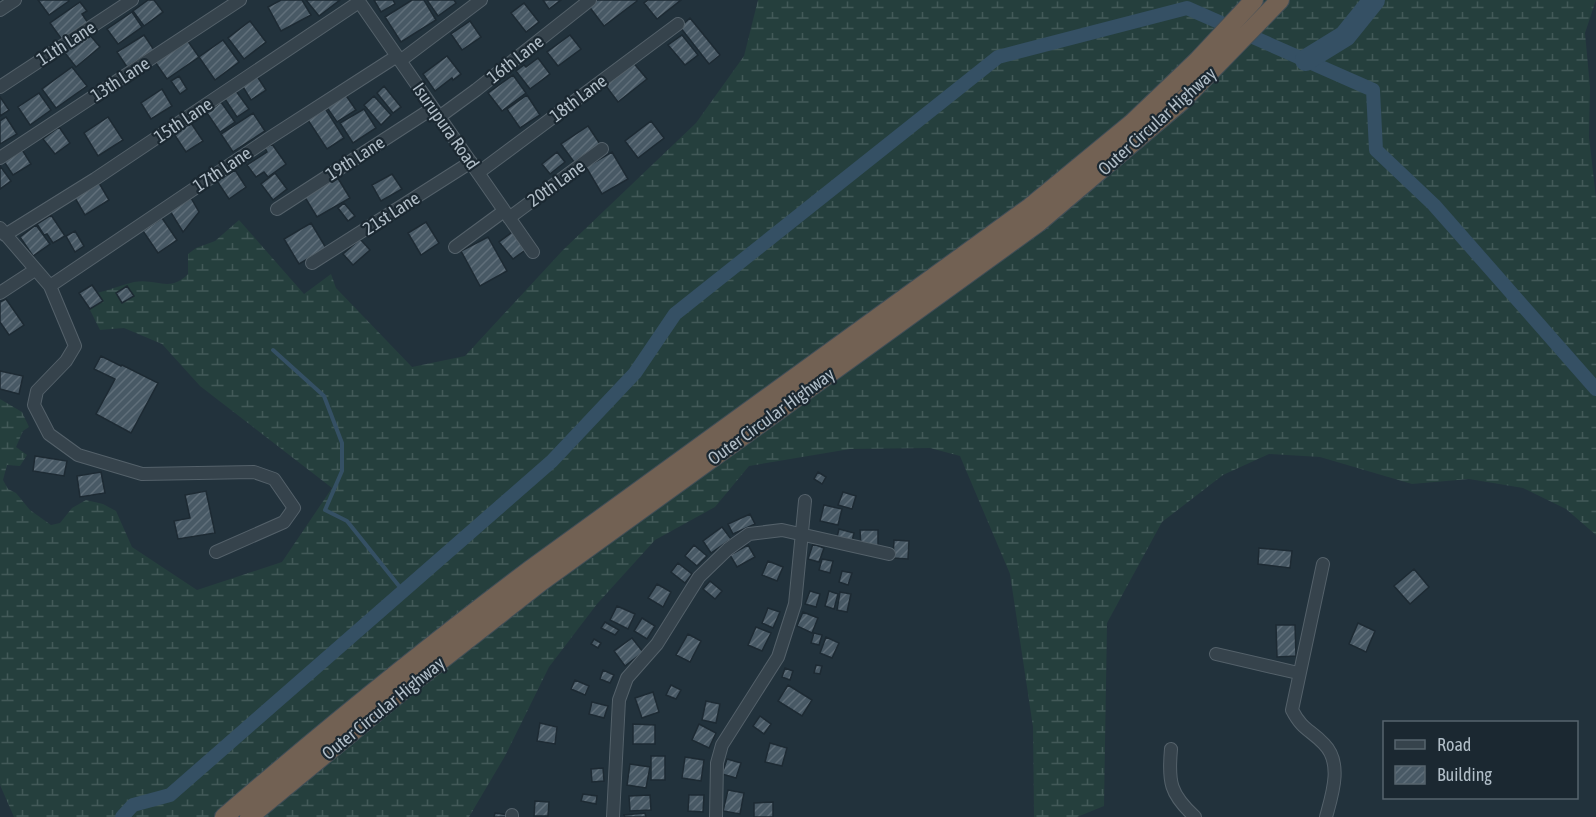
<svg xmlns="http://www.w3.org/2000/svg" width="1596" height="817" viewBox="0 0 1596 817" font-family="'Asap Condensed',sans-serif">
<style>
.wetland{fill:url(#wetland-marsh)}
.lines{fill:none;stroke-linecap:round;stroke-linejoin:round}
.stream{stroke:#355064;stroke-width:4}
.canal{stroke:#355064;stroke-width:14}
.river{stroke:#355064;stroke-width:22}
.building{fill:url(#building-hatch);stroke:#1d2a33;stroke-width:1.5}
.minor-casing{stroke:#54616a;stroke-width:14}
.highway-casing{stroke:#414e57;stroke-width:20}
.minor{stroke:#36434c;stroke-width:12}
.highway{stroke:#726153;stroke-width:18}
.labels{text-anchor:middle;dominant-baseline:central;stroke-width:4.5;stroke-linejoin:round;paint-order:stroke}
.street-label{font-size:18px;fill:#b1bec8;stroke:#1b2831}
</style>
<defs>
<pattern id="wetland-marsh" width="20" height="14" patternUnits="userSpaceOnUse" patternTransform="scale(1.5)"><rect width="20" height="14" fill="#253f3d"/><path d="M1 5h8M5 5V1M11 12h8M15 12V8" fill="none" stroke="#425958"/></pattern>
<pattern id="building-hatch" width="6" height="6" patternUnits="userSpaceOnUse" patternTransform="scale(1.5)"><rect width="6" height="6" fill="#485965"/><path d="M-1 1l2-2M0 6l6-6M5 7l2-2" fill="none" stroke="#606f7a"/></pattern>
</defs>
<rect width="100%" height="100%" fill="#22323c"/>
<path class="wetland" d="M758,0h838l-11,33 5,54 -1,50 7,61v337l-30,-26 -43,-21 -54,-9 -57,5 -92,-27 -51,-3 -46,21 -61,47 -55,101 -3,183 -27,11h-43l-1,-90 -23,-153 -50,-118 -30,-8 -80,1 -101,17 -34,41 -60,33 -58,64 -48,63 -44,89 -36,61h-455l-14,-32v-386l22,13 7,15 -6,4 -7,16 11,8 -7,11 -13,-1 -4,15 5,9 8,4 14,17 21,15 9,-2 12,-15 14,-8 17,4 13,7 16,36 65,43 85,-28 50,-74 -132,-102 -38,-42 -38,-16 -24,2 -10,-20 7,-17c12,-3 25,-8 37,-11 23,-4 36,11 54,-8v-20l8,-6 19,-7 24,-21 65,74 27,-20 5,14 76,79 53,-11 98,-106 133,-127 48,-67z"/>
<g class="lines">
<path class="stream" d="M273,350l51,46 18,47v28l-17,39 22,11 56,70"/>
<path class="canal" d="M122,817l11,-12 37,-10 382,-334 83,-88 40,-59 323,-257 189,-49 186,82 3,60 58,55 162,184"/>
<path class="river" d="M1306,60l39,-24 29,-36"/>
</g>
<path class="building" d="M38,0h30l1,1 -20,14z
M148,0h6l9,12 -19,14 -11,-15z
M281,0h21l9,15 -30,16 -13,-24z
M306,0h34l-21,16z
M374,0h19l2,4 -14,8z
M412,0h12l12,20 -35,22 -16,-25z
M427,0h27l2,3 -18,13z
M543,0h18l-12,9z
M594,0h43v1l-33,25 -16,-21z
M648,0h33l-24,19 -13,-16z
M80,2l7,9 -5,3 6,9 -25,18 -13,-18z
M524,3l15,19 -13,10 -15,-19z
M132,12l10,15 -24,17 -11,-15z
M690,18l30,37 -11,9 -29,-37z
M250,21l16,21 -22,17 -16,-21z
M470,21l11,16 -19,13 -11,-16z
M89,34l11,13 -24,20 -11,-14z
M144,35l10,15 -27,17 -10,-15z
M570,35l11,14 -23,17 -11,-14z
M682,35l16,20 -13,10 -17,-20z
M185,37l14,20 -32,22 -14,-20z
M223,40l16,22 -24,18 -16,-23z
M447,56l14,18 -8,6 -1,-2 -17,13 -12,-17z
M538,58l12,16 -20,15 -14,-18 8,-6 2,2z
M631,60l16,19 -29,23 -15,-20z
M72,67l15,19 -31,22 -14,-19z
M255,73l11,17 -15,10 -11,-18z
M513,75l13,18 -24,18 -14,-18z
M179,76l8,13 -7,5 -9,-13z
M384,86l17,21 -8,6 -16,-20z
M162,89l10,17 -21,13 -10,-16z
M236,91l13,18 -12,8 -12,-18z
M39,93l12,17 -21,15 -12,-18z
M345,94l11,16 -19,12 -11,-16z
M527,95l13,20 -20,13 -13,-19z
M374,96l17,19 -10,10 -17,-20z
M0,97l9,13 -9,6z
M221,102l14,20 -15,10 -13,-19z
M323,105l21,33 -17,11 -21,-32z
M364,109l12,19 -23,15 -13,-20z
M253,113l12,18 -32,21 -12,-18z
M6,117l11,17 -17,10v-23z
M108,117l15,23 -25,16 -14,-23z
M651,121l13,17 -26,20 -13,-17z
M191,123l12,18 -17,11 -12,-18z
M588,126l12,18 -26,18 -13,-18z
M59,127l11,16 -15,11 -12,-15z
M272,144l14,20 -18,13 -4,-5 -8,5 -9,-12 20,-13 -2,-4z
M21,148l10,16 -18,11 -10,-15z
M557,152l8,10 -15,12 -8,-10z
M612,152l16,27 -26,15 -16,-27z
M0,166l11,15 -11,8z
M235,170l11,17 -17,12 -12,-18z
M275,173l12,16 -14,11 -12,-16z
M392,174l10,15 -21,12 -9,-16z
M336,175l14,23 -33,19 -14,-23z
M99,183l10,17 -24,15 -10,-17z
M191,198l8,14 -16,20 -13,-21z
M344,203l11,13 -7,5 -10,-13z
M51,215l14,21 -12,7 -6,-9 -3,1 -7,-11z
M162,218l15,22 -19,13 -15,-22z
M426,222l13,21 -18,12 -13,-22z
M311,223l15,25 -27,16 -15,-25z
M36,225l14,19 -17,12 -13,-19z
M515,230l13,18 -15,11 -14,-17z
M75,231l9,15 -9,6 -9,-16z
M488,237l19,34 -27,15 -19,-35z
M360,239l10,11 -17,15 -10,-11z
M92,285l11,16 -13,8 -11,-16z
M127,286l7,10 -12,7 -6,-10z
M6,299l18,26 -15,10 -9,-13v-20z
M101,356l20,10 1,-1 36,18 -27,50 -35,-19 19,-35 -21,-10z
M0,371l23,5 -4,18 -19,-5z
M35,456l32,5 -3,15 -31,-5z
M101,472l4,21 -25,4 -3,-21z
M818,472l8,5 -4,7 -8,-5z
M206,491l9,42 -37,6 -4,-18 16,-3 -5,-23z
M843,492l13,4 -4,13 -14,-4z
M824,505l18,4 -4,16 -18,-4z
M750,514l5,10 -22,10 -5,-10z
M722,527l9,12 -20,14 -8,-12z
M839,529l15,4 -3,12 -15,-4z
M860,530h18v17h-17z
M894,540l15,1 -1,18 -15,-1z
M813,544l11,4 -5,14 -11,-3z
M694,545l13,11 -10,10 -12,-10z
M748,545l7,12 -18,10 -7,-12z
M1259,548l33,3 -2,17 -32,-4z
M822,559l11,2 -3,12 -11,-3z
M768,561l15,6 -6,14 -15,-6z
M678,563l14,11 -7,9 -14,-11z
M1414,569l15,18 -19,17 -16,-18z
M842,571l10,2 -4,12 -9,-3z
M710,581l12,10 -7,8 -12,-10z
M657,584l14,8 -8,15 -15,-9z
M810,591l10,3 -4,13 -11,-3z
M829,591l9,3 -4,15 -9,-3z
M840,592l11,2 -4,18 -10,-2z
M617,606l18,8 -7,15 -18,-9z
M768,608l12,4 -7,16 -11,-5z
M803,612l15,6 -6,15 -15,-7z
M642,618l13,8 -8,13 -13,-8z
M605,622l14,8 -4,5 -14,-7z
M1358,623l17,8 -9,21 -17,-8z
M1276,625h19l1,31 -19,1z
M756,627l15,6 -9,18 -14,-6z
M814,633l8,2 -3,10 -8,-2z
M688,634l13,7 -11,21 -14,-7z
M826,637l13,6 -7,15 -12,-5z
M632,638l11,14 -18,14 -11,-15z
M594,639l7,4 -3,5 -7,-4z
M816,665l6,1 -2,8 -6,-1z
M785,668l8,3 -3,9 -8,-3z
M603,670l11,5 -4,8 -10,-4z
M575,680l14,6 -4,9 -14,-6z
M671,685l10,5 -5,9 -10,-4z
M788,685l24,15 -10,16 -24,-15z
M653,692l6,20 -17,6 -7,-20z
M706,701l14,3 -4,19 -14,-3z
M592,702l16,4 -4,12 -15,-4z
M760,716l11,8 -7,10 -11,-8z
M540,723l17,4 -2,17 -18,-3z
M633,724l22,1v19h-22z
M699,724l17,9 -7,15 -17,-8z
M770,743l17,5 -5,18 -17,-4z
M651,756h14v24h-14z
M685,757l19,3 -3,21 -19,-3z
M727,759l14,4 -5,15 -14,-4z
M630,764l20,3 -4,21 -19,-3z
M603,768l1,13 -12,1 -1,-13z
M728,790l16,3 -4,21 -17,-3z
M583,794l14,2 -1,8 -15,-3z
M650,795l1,15 -21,1 -1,-15z
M689,795h15l-1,17 -15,-1z
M535,801l14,1 -1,14h-14z
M773,802v15h-19v-14z
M495,813l14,2v2h-15z
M645,813l1,4h-21l-1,-2z"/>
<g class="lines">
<defs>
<path id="minor" d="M358,0l175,252
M0,10l15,-10
M400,61l81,-61
M0,87l132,-87
M439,117l37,-27 114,-90
M0,158l240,-158
M478,173l200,-149
M277,209l156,-101
M509,218l93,-69
M0,228l50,58 25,60 -9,15 -29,30 -3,14 15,29 29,21 64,19 112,-2 20,7 20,29 -10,14 -68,30
M5,235l90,-56 264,-177
M455,247l49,-36
M312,263l159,-101
M50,286l218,-147 129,-83
M0,293l35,-23
M1323,564l-31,146c11,21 18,19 32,34 19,19 8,51 2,73
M1216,654l82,19
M1171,749c-3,33 -1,45 24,68
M512,815v2
M613,817l6,-117 8,-22 30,-34 42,-67 29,-28 21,-15 33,-4 107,24
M716,817l1,-54 5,-18 56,-88 17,-53 10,-103"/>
<path id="highway" d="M224,817c100,-86 202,-169 307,-248l499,-362 102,-84 66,-63 56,-60
M249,817l153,-126 139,-109 497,-359 144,-122 98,-101"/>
</defs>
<use href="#minor" class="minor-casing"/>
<use href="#highway" class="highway-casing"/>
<use href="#minor" class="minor"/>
<use href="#highway" class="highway"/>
</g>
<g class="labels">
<g class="street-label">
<text transform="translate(66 43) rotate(-33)">11th Lane</text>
<text transform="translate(515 59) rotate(-38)">16th Lane</text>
<text transform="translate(120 79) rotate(-33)">13th Lane</text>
<text transform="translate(578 98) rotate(-37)">18th Lane</text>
<text transform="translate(183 120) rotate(-34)">15th Lane</text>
<text transform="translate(1157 121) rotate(-42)">Outer Circular Highway</text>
<text transform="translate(446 126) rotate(55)">Isurupura Road</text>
<text transform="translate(355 158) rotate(-33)">19th Lane</text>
<text transform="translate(222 169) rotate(-34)">17th Lane</text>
<text transform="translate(556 183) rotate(-36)">20th Lane</text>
<text transform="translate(391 213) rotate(-33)">21st Lane</text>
<text transform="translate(771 416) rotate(-36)">Outer Circular Highway</text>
<text transform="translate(383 708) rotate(-39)">Outer Circular Highway</text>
</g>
</g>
<rect x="1383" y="721" width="195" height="78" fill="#1b2831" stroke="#57646d" stroke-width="1.5"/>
<rect x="1395" y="740" width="30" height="9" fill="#36434c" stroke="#57646d" stroke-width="1.5"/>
<text x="1437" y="751" font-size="18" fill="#b1bec8">Road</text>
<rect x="1395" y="766" width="30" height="18" fill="url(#building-hatch)" stroke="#57646d" stroke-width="1.5"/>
<text x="1437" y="781" font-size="18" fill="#b1bec8">Building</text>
</svg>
